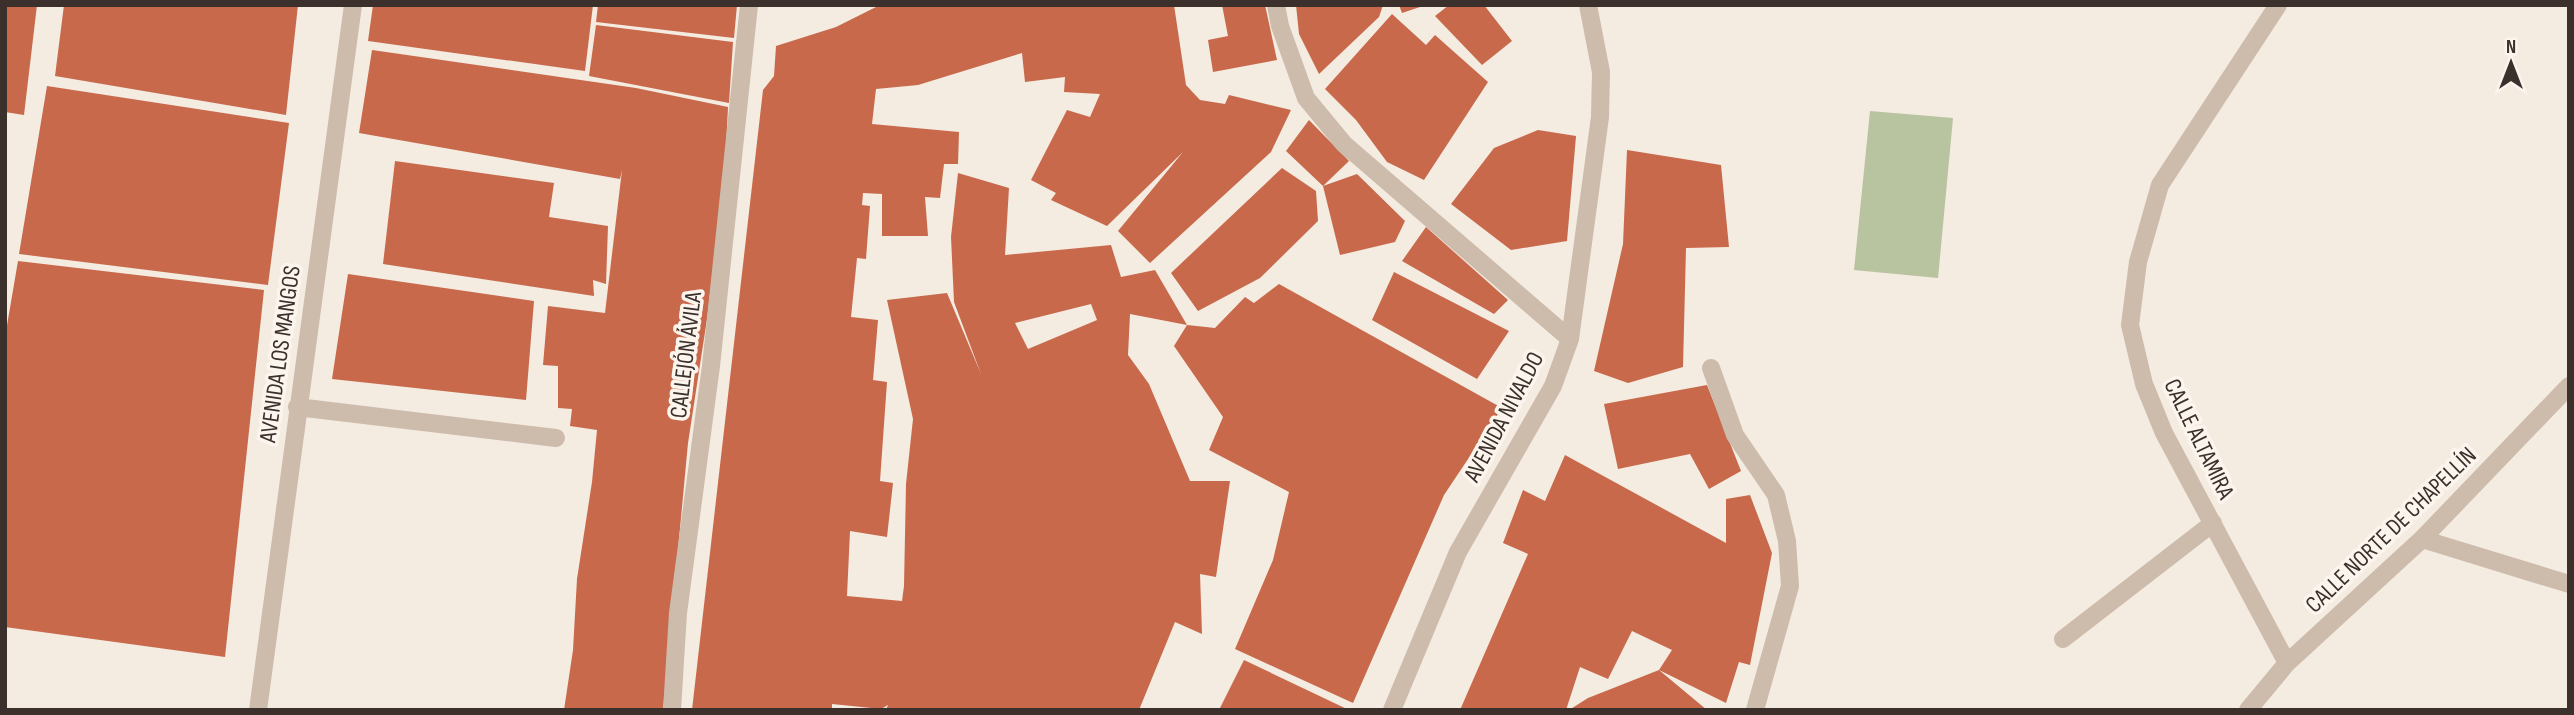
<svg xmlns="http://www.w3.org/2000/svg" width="2574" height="715" viewBox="0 0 2574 715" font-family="'Sofia Sans Condensed',sans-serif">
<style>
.grass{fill:#b8c4a0}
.building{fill:#c8694b;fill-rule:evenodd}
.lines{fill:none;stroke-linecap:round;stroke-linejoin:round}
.minor{stroke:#cdbbac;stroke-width:18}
.labels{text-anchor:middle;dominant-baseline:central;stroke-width:7;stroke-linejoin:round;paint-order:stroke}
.street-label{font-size:24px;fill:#3b302b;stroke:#fbf5ee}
</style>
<rect width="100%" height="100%" fill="#f4ebe1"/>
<path class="grass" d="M1870,111l83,7 -15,160 -84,-8z"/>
<path class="building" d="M5,5h32l-13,110 -19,-3z
M64,5h234l-12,110 -231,-39z
M373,5h220l-8,66 -217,-30z
M598,5h139l-3,33 -138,-16z
M880,5h294l12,80 14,15 25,4 4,-9 62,15 -20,42 -121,111 -32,-32 65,-79 -76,74 -56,-26 5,-7 -25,-13 36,-70 23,7 10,-23 -36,-2 1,-15 -40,5 -3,-29 -104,32 -42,4 -4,35 87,8 -1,32h-14l-4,34 -15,-1 3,39h-46v-42l-19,-1 -1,12 8,1 -4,53 -9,-1 -6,59 27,3 -5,60 14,2 -7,99 13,2 -6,54 -37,-6 -3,65 55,5 2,-15 2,-102 7,-65 -26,-119 60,-7 34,81 -27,-72 -3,-65 7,-64 51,15 -4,67 106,-10 10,32 34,-7 32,55 -57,-11 -2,41 21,29 41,97h40l-14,96 -16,-3 2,60 -27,-12 -36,88h-253l2,-5 -7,4 -49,-5v6h-140l71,-620 11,-14 2,-30 60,-19zM1091,304l6,16 -69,29 -13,-26z
M1222,5h43l12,55 -64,12 -5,-32 20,-4z
M1296,5h87l-4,12 -60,57 -20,-40z
M1399,5h24v1l-21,7z
M1449,5h35l28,36 -30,24 -47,-49z
M1392,14l34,31 9,-10 53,47 -64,98 -37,-18 -31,-42 -31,-31z
M596,25l137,17 -4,61 -140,-27z
M372,50l264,38 92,19 -3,61 -18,151 -19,124 -25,267h-99l9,-60 4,-71 15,-97 5,-52 -27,-4 2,-17 -14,-1v-42l-15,-1 5,-59 57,7 17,-143 -2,9 -261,-46z
M47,86l242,37 -21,162 -249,-31z
M1309,120l40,41 -26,25 34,-12 48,47 -10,21 -55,13 -17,-69 -37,-35z
M1538,130l38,6 -9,105 -56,9 -60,-46 43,-56z
M1627,150l94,15 8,82 -43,1 -3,119 -55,16 -34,-12 29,-127z
M395,161l159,22 -5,34 59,9 -2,58 -13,-4 1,16 -211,-32z
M1282,168l34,23 2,30 -58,57 -62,33 -27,-38z
M1426,227l82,73 -14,14 -92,-53z
M18,261l246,29 -39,367 -220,-30v-290z
M1394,272l115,59 -32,48 -105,-59z
M348,274l186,27 -8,99 -194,-21z
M1279,284l223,124 -58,87 -91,208 -118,-54 38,-89 16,-68 -80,-42 14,-33 -49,-71 13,-21 28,3 30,-31 9,6z
M1707,385l34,86 -32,18 -19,-35 -72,15 -14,-65z
M1565,455l161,88v-44l24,-4 22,58 -22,112 -11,-3 -13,41 -67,-33 48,40h-138l19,-12 71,-28 13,-20 -40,-19 -24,48 -28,-12 -14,43h-106l68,-156 -25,-11 20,-53 22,11z
M1244,660l105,50h-130z"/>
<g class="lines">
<path class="minor" d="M1276,5l4,21 26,72 38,46 226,195
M2278,5l-118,180 -22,77 -8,63 14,59 20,49 123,230
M1711,368l24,67 41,60 11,46 3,45 -35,124
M297,407l259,31
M2422,539l147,45
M2063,639l150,-116
M258,710l95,-705
M672,710l6,-97 33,-247 38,-361
M1392,710l66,-158 95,-166 17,-47 30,-222 1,-45 -13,-67
M2248,710l39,-47 135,-124 147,-153"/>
</g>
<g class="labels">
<g class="street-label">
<text transform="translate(280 354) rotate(-82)">AVENIDA LOS MANGOS</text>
<text transform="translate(686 355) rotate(-83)">CALLEJÓN ÁVILA</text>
<text transform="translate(1504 417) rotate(-62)">AVENIDA NIVALDO</text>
<text transform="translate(2199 439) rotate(64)">CALLE ALTAMIRA</text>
<text transform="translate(2391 530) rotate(-44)">CALLE NORTE DE CHAPELLÍN</text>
</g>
</g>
<rect width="2574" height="715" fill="none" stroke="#3b302b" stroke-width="14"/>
<g transform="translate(2511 63)" stroke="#fbf5ee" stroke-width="5" paint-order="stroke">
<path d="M0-5L12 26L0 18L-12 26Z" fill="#3b302b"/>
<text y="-10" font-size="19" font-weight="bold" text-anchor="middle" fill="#3b302b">N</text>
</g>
</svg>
